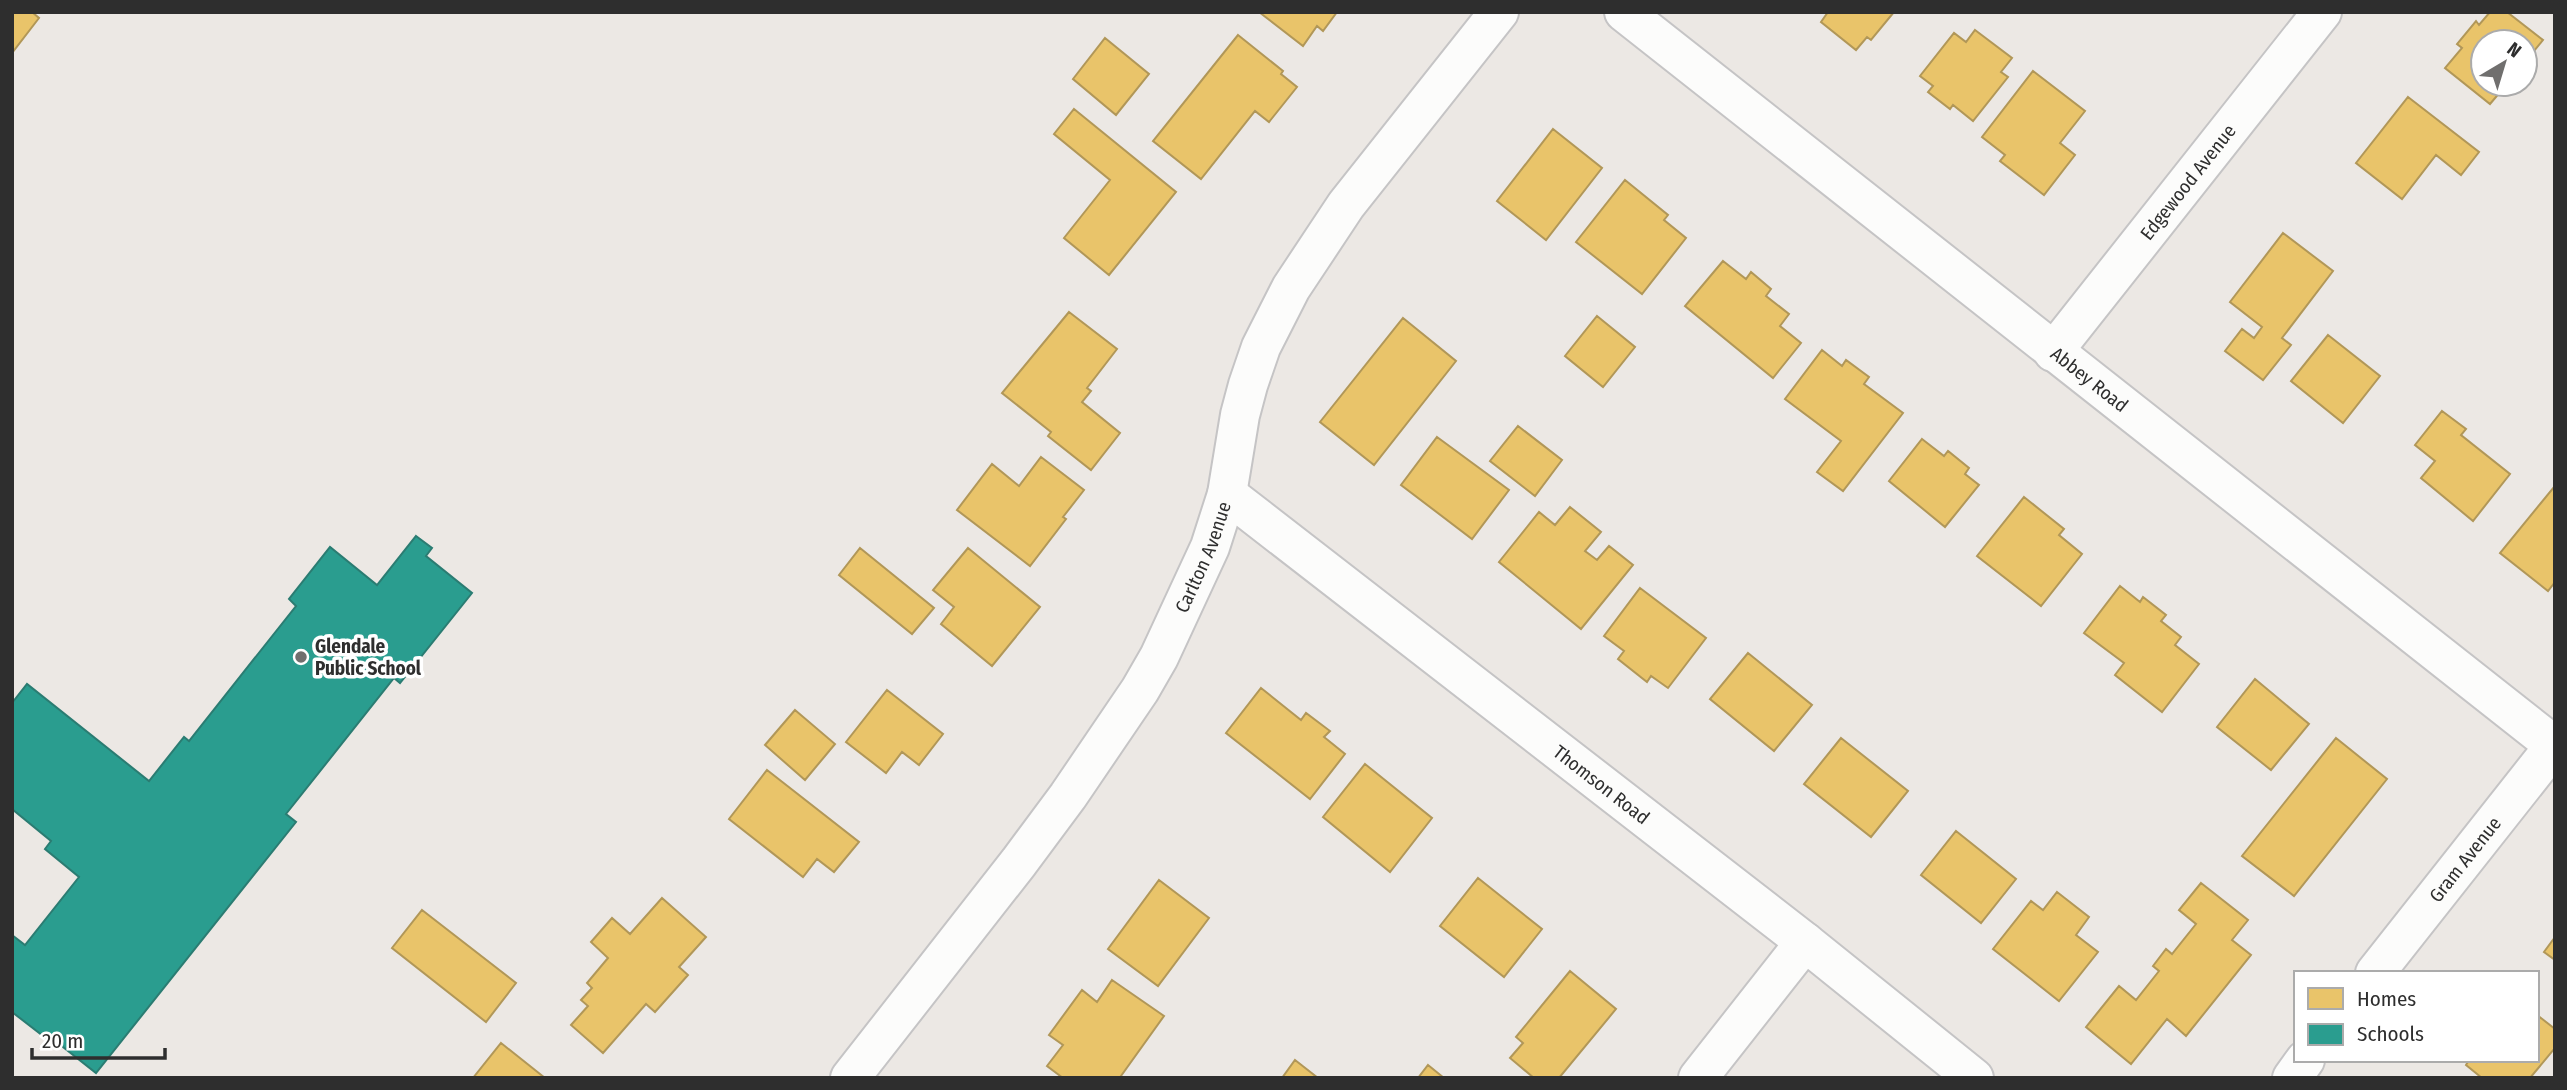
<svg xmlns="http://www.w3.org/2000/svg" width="2567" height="1090" viewBox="0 0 2567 1090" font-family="'Fira Sans Condensed',sans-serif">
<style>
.homes{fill:#e9c46a;stroke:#b19758;stroke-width:2}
.schools{fill:#2a9d8f;stroke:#2b7c72;stroke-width:2}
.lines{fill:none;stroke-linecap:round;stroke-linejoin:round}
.minor-casing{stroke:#c5c4c5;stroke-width:42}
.minor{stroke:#fcfcfb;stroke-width:38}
.poi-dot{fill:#706f6e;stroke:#fff;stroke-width:2.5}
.labels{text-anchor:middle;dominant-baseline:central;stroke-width:7;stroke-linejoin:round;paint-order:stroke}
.street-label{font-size:19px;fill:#2e2e2e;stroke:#fff}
.poi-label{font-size:19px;font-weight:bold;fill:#2e2e2e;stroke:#fff;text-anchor:start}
</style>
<rect width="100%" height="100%" fill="#ece8e4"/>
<path class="homes" d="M12,12h20l7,6 -27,35z
M1259,12h78l-14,19 -6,-5 -14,20z
M1894,12l-23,28 -4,-3 -11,13 -35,-28 7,-10z
M2490,12h17l36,28 -18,22v-20h-42v42h24l-17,20 -45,-36 17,-20 -5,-4 19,-23 3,4z
M1975,30l37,28 -11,14 7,5 -35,44 -20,-16 -3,4 -22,-17 5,-6 -13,-10 34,-43 12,9z
M1238,35l45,36 -2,3 16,13 -28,35 -14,-11 -54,68 -48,-38z
M1105,38l44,36 -33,41 -43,-36z
M2033,71l52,40 -25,32 15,12 -31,40 -44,-34 5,-6 -23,-18z
M2408,97l71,55 -18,23 -25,-20 -34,44 -46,-36z
M1074,109l102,83 -67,83 -45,-37 46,-58 -56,-46z
M1553,129l49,39 -56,72 -49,-39z
M1625,180l43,35 -4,5 22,18 -44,56 -66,-52z
M2283,233l50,38 -51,67 9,7 -28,35 -38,-29 17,-22 12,9 8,-11 -32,-25z
M1723,261l23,18 5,-7 20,17 -5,7 23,18 -9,12 21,17 -28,35 -88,-72z
M1069,312l48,37 -30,39 4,3 -9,11 38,31 -29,37 -43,-34 3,-4 -49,-39z
M1597,316l38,31 -32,40 -38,-31z
M1403,318l53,43 -82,104 -54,-43z
M2328,335l52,41 -37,47 -52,-42z
M1822,350l20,16 4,-6 23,17 -5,7 39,29 -60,78 -26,-19 24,-31 -56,-42z
M2442,411l24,18 -5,6 49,39 -37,47 -52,-43 14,-17 -20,-16z
M1518,426l44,34 -27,36 -45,-35z
M1437,437l72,53 -37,49 -71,-54z
M1922,439l22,17 4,-5 21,17 -4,6 14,11 -34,42 -56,-46z
M1041,457l43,33 -21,27 3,2 -36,47 -73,-56 35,-46 27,22z
M2554,487l1,95 -7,9 -48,-38z
M2024,497l40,32 -5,6 23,19 -41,52 -64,-50z
M1570,507l31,25 -16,19 12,9 12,-14 24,19 -52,64 -82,-67 40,-50 16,13z
M860,548l74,60 -22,26 -73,-59z
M968,548l72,59 -48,59 -51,-42 13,-17 -21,-17z
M2120,586l20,16 3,-5 23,18 -5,6 20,16 -6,8 24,19 -37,48 -47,-37 9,-12 -40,-30z
M1640,588l66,50 -38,50 -17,-12 -4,6 -29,-23 6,-8 -20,-15z
M1748,653l64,52 -38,46 -64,-52z
M2255,679l54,45 -38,46 -54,-43z
M1261,688l40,32 5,-7 24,18 -6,6 21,17 -35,45 -84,-66z
M887,690l56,44 -24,31 -17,-13 -16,21 -40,-31z
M795,710l40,34 -30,36 -40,-35z
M1841,738l67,53 -37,46 -67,-53z
M2336,738l51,41 -93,117 -52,-40z
M1365,764l67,54 -42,54 -67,-55z
M767,770l92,72 -25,30 -17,-13 -14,18 -74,-58z
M1956,831l60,48 -35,44 -60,-48z
M1478,878l64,51 -38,48 -64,-51z
M1159,880l50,38 -51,68 -50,-37z
M2201,883l47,37 -16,20 19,15 -65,81 -19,-17 -36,45 -45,-37 33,-41 17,14 23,-29 -6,-5 13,-17 6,5 24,-30 -17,-14z
M2057,892l32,25 -13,18 22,17 -39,49 -66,-52 38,-48 12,9z
M662,898l44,39 -27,30 9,8 -33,37 -9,-8 -43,49 -32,-28 17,-19 -7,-6 11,-12 -5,-5 21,-25 -17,-16 21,-24 18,16z
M422,910l94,73 -30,39 -94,-74z
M2555,937v23l-11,-8z
M1570,971l46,38 -57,69h-25l-24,-20 13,-15 -7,-6z
M1112,980l52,36 -43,60 3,2h-61l-16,-12 16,-21 -14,-10 33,-45 15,12z
M2537,1015l18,14v19l-25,30h-48l-16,-13 3,-5h68z
M501,1043l44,35h-72z
M1295,1060l23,18h-36z
M1428,1065l16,13h-26z"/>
<path class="schools" d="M416,536l16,12 -6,8 46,37 -72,90 -6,-5 -108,136 10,8 -200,251 -47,-37 -2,3 -35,-27v-77l13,10 54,-68 -34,-28 6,-8 -39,-32v-106l15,-19 122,97 35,-44 5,4 107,-135 -7,-7 41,-52 47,38z"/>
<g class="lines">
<defs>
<g id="minor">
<path id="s1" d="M1624,12l931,734"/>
<path id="s2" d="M2053,352l269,-340"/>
<path id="s3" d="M1227,494l578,448 169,136"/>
<path id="s4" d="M2375,973l180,-228"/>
<path id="s5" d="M850,1078l169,-216 49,-66 72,-106 19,-33 51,-110 17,-53 13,-79 8,-30 13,-38 30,-59 55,-83 153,-193"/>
<path d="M1698,1078l107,-136"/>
<path d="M2292,1078l13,-18"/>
</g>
</defs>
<use href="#minor" class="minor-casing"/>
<use href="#minor" class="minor"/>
</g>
<circle class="poi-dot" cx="301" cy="657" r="7"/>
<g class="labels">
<g class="street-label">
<text stroke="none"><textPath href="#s2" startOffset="217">Edgewood Avenue</textPath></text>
<text stroke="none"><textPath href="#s1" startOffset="593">Abbey Road</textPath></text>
<text stroke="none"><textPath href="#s5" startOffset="632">Carlton Avenue</textPath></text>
<text stroke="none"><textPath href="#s3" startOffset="474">Thomson Road</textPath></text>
<text stroke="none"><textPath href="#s4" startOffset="145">Gram Avenue</textPath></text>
</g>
<g class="poi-label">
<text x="315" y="646">Glendale<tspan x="315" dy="22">Public School</tspan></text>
</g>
</g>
<rect width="2567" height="1090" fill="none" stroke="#2e2e2e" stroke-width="28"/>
<rect x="2294" y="971" width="245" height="91" fill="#ffffff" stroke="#ababab" stroke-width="2"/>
<rect x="2308" y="988" width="35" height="21" fill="#e9c46a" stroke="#ababab" stroke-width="2"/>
<text x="2357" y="1006" font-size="21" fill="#2e2e2e">Homes</text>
<rect x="2308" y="1024" width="35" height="21" fill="#2a9d8f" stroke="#ababab" stroke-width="2"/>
<text x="2357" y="1041" font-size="21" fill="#2e2e2e">Schools</text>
<g transform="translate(2504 63) rotate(38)"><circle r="33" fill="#ffffff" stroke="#ababab" stroke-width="2"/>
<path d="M0-5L12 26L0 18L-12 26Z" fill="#706f6e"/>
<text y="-10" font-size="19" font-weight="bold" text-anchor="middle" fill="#2e2e2e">N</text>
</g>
<path d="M32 1048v10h133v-10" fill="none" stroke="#2e2e2e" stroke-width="3.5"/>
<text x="42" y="1048" font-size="21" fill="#2e2e2e" stroke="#ffffff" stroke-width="5" paint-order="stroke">20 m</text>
</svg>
